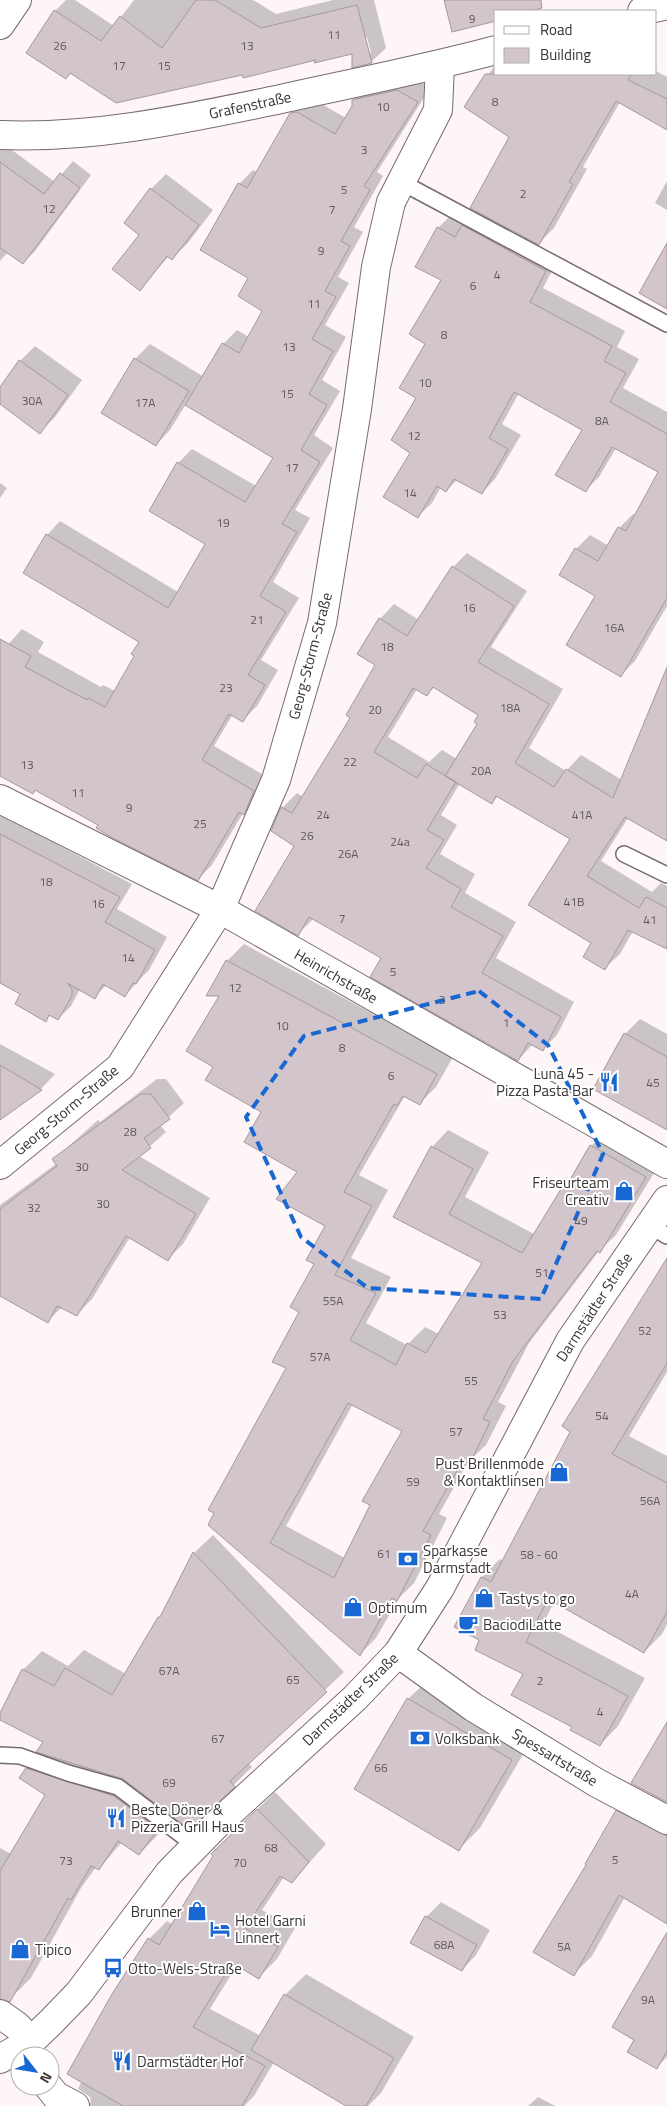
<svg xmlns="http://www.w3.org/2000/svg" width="667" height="2106" viewBox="0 0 667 2106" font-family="'Titillium Web',sans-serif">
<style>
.shadow{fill:#0003;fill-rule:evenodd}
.building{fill:#d2c5cc;stroke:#a5999f;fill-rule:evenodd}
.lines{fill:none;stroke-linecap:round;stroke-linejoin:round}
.service-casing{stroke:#786b6e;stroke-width:18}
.minor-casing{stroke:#786b6e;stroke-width:30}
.tertiary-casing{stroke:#786b6e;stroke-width:30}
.service{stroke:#fff;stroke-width:15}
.minor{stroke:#fff;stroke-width:28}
.tertiary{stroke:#fff;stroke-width:28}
.marked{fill:none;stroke:#1867d2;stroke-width:4;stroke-dasharray:10 6;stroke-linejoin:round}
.labels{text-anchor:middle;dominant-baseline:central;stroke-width:4;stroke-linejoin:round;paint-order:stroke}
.number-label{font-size:12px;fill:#60585b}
.street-label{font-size:15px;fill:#3a3435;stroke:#fff}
.poi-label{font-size:15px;fill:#3a3435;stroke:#fff;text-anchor:start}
</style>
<rect width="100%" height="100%" fill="#fef5f6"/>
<path class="shadow" d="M66,0h9l39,26 20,-26h119l23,14 57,-14h41l12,48 -15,14 -18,-9 -110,21 -171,-2 -6,6 -11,-67zM367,37l4,16h-3l-4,-15z
M496,64v10h36l19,12 17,-4 -2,-8h90v-3l11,6v51l-47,-26 -37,65 4,2 -33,59 -17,17 22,12 -16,31 82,43 -8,16 22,12 -16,29 44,24v194l-32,55 -14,14 -24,-79 -21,-47 14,-14 19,11 10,-18 14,-14 3,1 24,-43 -44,-24 -17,29 -14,14 -1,-61 -65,-37 -17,31 19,11 -26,44 -13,14 -24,-14 -12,12 -5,-4 -9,16 -14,13 -6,-64 15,-109 15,-63 -4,-52 14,-14 15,8 10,-11 34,-74 -46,-31z
M412,76l18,12 -53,84 6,4 -29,51 9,5 -25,45 11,6 -24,42 21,12 -24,43 18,11 -26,44 19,13 -38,62 15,8 -37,64 26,16 -38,62 17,10 -21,36 -14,14 -10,-6 -19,32 53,31 -10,23 -14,13 -31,52 -14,14 -162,-90 -3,4 -33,-18v-130l5,3 17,-19 22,13 -6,10 63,35 2,-2 12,6 21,-36 5,-14 -94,-106 13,-14 118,71 28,-49 -56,-33 28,-47 14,-14 64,37 18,-29 -88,-53 -16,26 -14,15 -21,-86 15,-15 54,33 19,-33 14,-14 12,7 15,-27 -14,-32 -11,-94 14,-14 5,3 33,-59 15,-15 5,-1 35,20 7,-12v-6l14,-14z
M0,141l55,41 18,-21 18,14 -56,76 -12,12 -15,-11 -8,9z
M166,174l47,36 -26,34 -15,14 -3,-2 -29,33 1,-55 -16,-11 26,-34z
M667,181v29l-12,-7z
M35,346l47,34 -27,37 -15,15 -40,-29v-14l20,-28z
M0,483l7,5 -7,10z
M467,553l60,38 -36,56 72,42 -34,59 37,23 15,-16 41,25 45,-89v149l-39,-22 -27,43 51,31 9,-9 6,3v62l-34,-17 -13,23 -15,14 -12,-25 -21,-104 -74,-43 -6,7 -32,-20 -19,32 16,10 -17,29 35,20 -10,19 51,29 -20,36 78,44 -17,33 -14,14 -10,-5 -15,16 -135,-103 -69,-39 -16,16 -2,-89 -24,-14 10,-23 15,-15 6,4 49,-80 25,-52 3,-46 14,-15 25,16 34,-53zM434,687l46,27 -1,10 -22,35 -15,-9 -13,12 -41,-25 29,-48 10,5z
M0,814l132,70 -15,25 50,28 -18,33 -24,25 -18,-10 -13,12 -14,-8 -9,17 -13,13 -7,-4 -6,5 -23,-26 -22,-34z
M244,944l209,113 -17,30 -17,17 -14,-8 -2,3 -44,76 29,15 -37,68 40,19 -25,46 41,22 18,-18 14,7 44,-72 -89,-46 38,-69 16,-17 41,22 -24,45 69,37 28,-45 9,-9 20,-34 17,-16 54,30 -46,75 -17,16 -70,92 -31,59 8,4 -20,39 -18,17 -29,52 8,4 -33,65 -15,15 -23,40 -16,16 -144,-142 72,-144 38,-143 -27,-54 -37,-60 -47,-45 6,-71 6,-34zM353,1404l51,26 -32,75 -27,53 -59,-32z
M640,1019l27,15v95l-42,-95z
M0,1044l55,30 -14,15 -41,29z
M157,1079h9l18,24 -24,22 6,7 -27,24 71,42 -27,46 -15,15 -38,-22 -38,62 -15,15 -15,-7 -14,14 -48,-28v-88l56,-41 -3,-4 45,-40 2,2z
M667,1262v110l-38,64 38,20v168l-5,10 -18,18 -90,-50 -11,22 102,54 -27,48 -18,19 -27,-19 -49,-53 -43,-33 -25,-13 26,-50 18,-18 4,2z
M213,1535l131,137 -96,91 4,4 -62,61 -18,-13 -16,22 -17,17 -17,-12 -23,27 -3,-2 -15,21 -50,90 -17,17 -14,-8v-139l11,6 36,-59 -20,-26 16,-16 1,-12 -44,-22v-3l23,-46 19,-19 26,15 16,-16 42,24 38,-62 30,-59z
M429,1679l103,60 -52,89 -21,21 -51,-150z
M275,1792l51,52 -34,38 -8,-5 -22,33 33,18 -18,31 -18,18 -22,-12 -27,44 51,27 24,-41 21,-21 108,63 -33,56 -13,13h-20l-74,-44 -20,34 -10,10h-170l6,-7 11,4 -1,-6 -12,-8 71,-150 18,-18 6,4 57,-89z
M634,1793l33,17v112l-42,-25 -33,59 -18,18 14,-110 29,-53z
M441,1902l49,28 -14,25 -14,15 -36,-53z
M667,1946v111l-10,10 -21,-28z
M538,2097l17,9h-27z"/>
<path class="building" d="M196,0h19l46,28 96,-23 15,58 -20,5v-14l-38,9 2,-3 -73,18 -1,-3 -126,28 -46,-30 -4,6 -40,-26 28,-43 47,31 19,-25 42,32z
M444,0h97l1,8 -11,3h-35v10l-44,11z
M485,74h147l-4,6 39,19v31l-51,-29 -47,81 4,2 -34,61 -69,-37 39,-71 -45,-30z
M397,90l21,12 -54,84 6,4 -29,51 9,5 -25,45 11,6 -24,42 21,12 -24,43 18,11 -26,45 19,12 -38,62 15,8 -37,64 26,16 -38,63 17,10 -22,37 -14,-8 -27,46 52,31 -10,24 -5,-3 -41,69 -87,-44 -15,-9 2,-3 -63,-35 -2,4 -33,-18v-137l31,17 -6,11 62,33 1,-2 17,9 29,-51 -3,-2 8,-12 -116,-69 23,-39 122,74 37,-64 -56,-33 28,-49 68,40 28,-44 -88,-53 37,-62 17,10 23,-42 -24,-15 10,-18 -48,-28 38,-67 9,5 43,-75 7,-1 38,22 17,-28v-6z
M0,162l44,32 16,-21 20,15 -57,76 -23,-16z
M150,188l49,37 -27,35 -5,-4 -27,35 -28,-22 27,-34 -15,-12z
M462,225l84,46 -16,31 82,44 -8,15 22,12 -16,29 57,32v164l-46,79 -55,-32 29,-49 -36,-21 16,-27 23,13 20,-34 8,4 32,-59 -46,-25 -26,45 -31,-17 27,-45 -68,-38 -25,46 19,11 -26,45 -28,-15 -8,13 -9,-6 -19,32 -35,-21 27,-44 -19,-13 25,-42 -17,-10 26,-44 -16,-10 32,-54 -26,-13 22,-40 18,10z
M667,243v66l-28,-16z
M134,358l55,33 -33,55 -55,-33z
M19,360l49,35 -28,39 -40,-30v-17z
M452,566l62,40 -36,56 71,42 -34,59 39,24 12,-18 47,29 54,-131v174l-42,-24 -38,59 52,32 7,-11 21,11v41l-39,-19 -23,40 -22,-13 8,-14 -63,-38 42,-66 -74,-43 -4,8 -47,-28 32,-52 -3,-2 4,-7 -45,-28 -6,9 -14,-8 -39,64 43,26 9,-14 30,18 -29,48 17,10 -18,28 35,21 -10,18 52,29 -21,37 79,44 -18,34 -15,-8 -10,18 -148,-84 11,-19 -72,-41 -11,19 -43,-25 39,-65 -23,-15 10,-24 11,6 58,-95 -4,-3 29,-50 -18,-11 22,-36 28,18z
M0,834l120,63 -15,25 50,28 -19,34 -3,-1 -8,14 -22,-13 -8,15 -28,-16 5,6v7l-14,24 -9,-5 -3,7 -31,-18 5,-10 -20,-11z
M226,960l211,114 -17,31 -17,-9 -6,10 -3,-2 -50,88 28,14 -37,69 41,18 -26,47 46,25 11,-22 19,10 56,-90 -89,-46 38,-71 42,23 -24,45 73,39 39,-64 3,1 26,-45 56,32 -46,76 -3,-2 -84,110 -30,58 7,3 -20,41 -7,-3 -40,71 8,4 -34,66 -5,-3 -32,58 -152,-131 6,-12 -6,-3 78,-142 -14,-6 27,-50 -9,-5 24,-43 -8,-4 19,-34 -49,-27 21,-27 -53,-30 17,-30 -56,-32 8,-13 -27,-16 33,-55h-13zM348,1403l54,28 -40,70 8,4 -36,73 -64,-35z
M624,1033l43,24v73l-74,-41z
M0,1065l42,25 -42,30z
M141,1094h10l19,25 -26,19 7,10 -29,22 74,44 -28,47 -42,-25 -49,80 -20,-10 -9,17 -48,-27v-87l57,-43 -5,-7z
M667,1258v105l-55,91 55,29v129l-23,41 -96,-54 -22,43 102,54 -28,50 -30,-16 2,-3 -61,-32 12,-21 -48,-24 4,-10 -25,-13 27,-50 10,5 79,-150 -8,-6z
M193,1552l134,140 -97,89 5,6 -45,43 -67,-51 -87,-27 7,-10 -43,-22v-7l22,-44 32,17 11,-18 47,27 46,-78h2z
M407,1698l105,62 -53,91 -105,-62z
M667,1722v80l-36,-19z
M26,1768l88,28 44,33 -19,26 -21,-14 -19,29 -8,-4 -20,34 -3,-2 -58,104 -10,-3v-128l45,-76 -26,-17z
M257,1809l52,53 -17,21 -12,-7 -35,52 33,19 -19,32 -27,-16 -39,64 72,39 -23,40h-119l-56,-32 45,-80 36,-56 11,7 54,-89 -2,-2z
M616,1810l51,26v88l-48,-29 -45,81 -41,-24 53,-87 -1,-1z
M425,1916l52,29 -15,26 -52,-28z
M667,1932v119l-10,18 -30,-17 7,-12 -22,-13z
M284,1994l110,64 -28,48h-20l-95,-56z"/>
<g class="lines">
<defs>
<path id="service" d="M401,182l266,142
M624,854l43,21
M649,1225l18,11
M0,1755l20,1 48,17 50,14 78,59"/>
<path id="minor" d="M642,11l25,-6
M0,25l17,-25
M0,135c95,4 189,-17 281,-36 72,-16 144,-30 215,-49
M0,799l220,110 447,255
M0,1165l120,-98 100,-158 56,-129 46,-157 35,-214 19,-142 15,-65 47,-92 2,-45
M398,1653l75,54 124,76 70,37
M0,2014l17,12 14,15
M48,2086l8,10 19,10"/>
<path id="tertiary" d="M0,2059l31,-18 19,-18 29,-30 90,-120 47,-48 139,-127 43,-45 42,-65 130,-247 97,-141"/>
</defs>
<use href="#service" class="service-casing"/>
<use href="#minor" class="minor-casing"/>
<use href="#tertiary" class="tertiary-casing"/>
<use href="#service" class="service"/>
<use href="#minor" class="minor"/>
<use href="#tertiary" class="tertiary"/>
</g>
<path class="marked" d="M479,991l69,54 55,109 -62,145 -173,-11 -67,-51 -55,-120 58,-81z"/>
<defs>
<symbol id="restaurant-bare" viewBox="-9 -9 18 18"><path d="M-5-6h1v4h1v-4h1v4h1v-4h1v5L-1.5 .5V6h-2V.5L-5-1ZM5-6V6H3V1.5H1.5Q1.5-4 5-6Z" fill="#1867d2" stroke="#fff" stroke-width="2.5" paint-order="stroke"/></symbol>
<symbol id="shop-bare" viewBox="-9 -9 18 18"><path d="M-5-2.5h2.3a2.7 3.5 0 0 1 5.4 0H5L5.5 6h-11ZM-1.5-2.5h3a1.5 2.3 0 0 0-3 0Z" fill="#1867d2" stroke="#fff" stroke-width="2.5" paint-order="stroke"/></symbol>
<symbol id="bank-bare" viewBox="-9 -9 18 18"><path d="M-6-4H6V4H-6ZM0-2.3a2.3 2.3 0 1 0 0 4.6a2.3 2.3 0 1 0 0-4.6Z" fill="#1867d2" stroke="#fff" stroke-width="2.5" paint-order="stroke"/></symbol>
<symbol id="cafe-bare" viewBox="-9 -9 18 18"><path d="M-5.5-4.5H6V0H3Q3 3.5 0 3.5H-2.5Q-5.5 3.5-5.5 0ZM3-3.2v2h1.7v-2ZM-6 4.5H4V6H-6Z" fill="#1867d2" stroke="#fff" stroke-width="2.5" paint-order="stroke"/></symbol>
<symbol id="hotel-bare" viewBox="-9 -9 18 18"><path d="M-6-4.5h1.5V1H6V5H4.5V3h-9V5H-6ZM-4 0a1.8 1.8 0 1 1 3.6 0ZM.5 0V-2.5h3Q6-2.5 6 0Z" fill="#1867d2" stroke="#fff" stroke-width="2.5" paint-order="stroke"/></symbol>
<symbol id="bus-bare" viewBox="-9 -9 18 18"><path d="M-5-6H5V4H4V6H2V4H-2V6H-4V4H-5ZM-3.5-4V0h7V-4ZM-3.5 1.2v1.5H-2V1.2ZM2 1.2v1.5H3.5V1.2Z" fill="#1867d2" stroke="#fff" stroke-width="2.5" paint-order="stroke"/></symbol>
</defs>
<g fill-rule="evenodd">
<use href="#restaurant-bare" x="595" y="1068" width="28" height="28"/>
<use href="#shop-bare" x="610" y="1177" width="28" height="28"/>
<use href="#shop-bare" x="545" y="1458" width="28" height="28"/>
<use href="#bank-bare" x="394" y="1545" width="28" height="28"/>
<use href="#shop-bare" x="470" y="1584" width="28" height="28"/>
<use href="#shop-bare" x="339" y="1593" width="28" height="28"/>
<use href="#cafe-bare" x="454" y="1610" width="28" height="28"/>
<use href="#bank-bare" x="406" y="1724" width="28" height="28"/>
<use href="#restaurant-bare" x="102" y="1804" width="28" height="28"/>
<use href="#shop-bare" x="183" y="1897" width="28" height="28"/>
<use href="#hotel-bare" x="206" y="1915" width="28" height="28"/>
<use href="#shop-bare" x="6" y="1935" width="28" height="28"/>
<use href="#bus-bare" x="99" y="1954" width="28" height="28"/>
<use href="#restaurant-bare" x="108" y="2047" width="28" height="28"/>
</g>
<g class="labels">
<g class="number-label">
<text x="472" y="18">9</text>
<text x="334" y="34">11</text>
<text x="60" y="45">26</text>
<text x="247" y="45">13</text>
<text x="119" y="65">17</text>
<text x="164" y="65">15</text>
<text x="495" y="101">8</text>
<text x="383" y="106">10</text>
<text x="364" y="149">3</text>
<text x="344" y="189">5</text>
<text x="523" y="193">2</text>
<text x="49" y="208">12</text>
<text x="332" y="209">7</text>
<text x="321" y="250">9</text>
<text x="497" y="274">4</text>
<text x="473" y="285">6</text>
<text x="314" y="303">11</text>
<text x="444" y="334">8</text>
<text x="289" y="346">13</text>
<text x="425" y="382">10</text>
<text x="287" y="393">15</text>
<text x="32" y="400">30A</text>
<text x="145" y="402">17A</text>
<text x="602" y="420">8A</text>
<text x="414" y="435">12</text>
<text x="292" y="467">17</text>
<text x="410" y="492">14</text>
<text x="223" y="522">19</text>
<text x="469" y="607">16</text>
<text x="257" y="619">21</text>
<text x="614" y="627">16A</text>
<text x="387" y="646">18</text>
<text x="226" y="687">23</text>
<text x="510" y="707">18A</text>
<text x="375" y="709">20</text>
<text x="350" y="761">22</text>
<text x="27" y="764">13</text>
<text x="481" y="770">20A</text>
<text x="78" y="792">11</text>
<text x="129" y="807">9</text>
<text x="323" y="814">24</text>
<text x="582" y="814">41A</text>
<text x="200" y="823">25</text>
<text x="307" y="835">26</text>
<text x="400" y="841">24a</text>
<text x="348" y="853">26A</text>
<text x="46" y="881">18</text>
<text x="574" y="901">41B</text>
<text x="98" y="903">16</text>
<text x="342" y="918">7</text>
<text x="650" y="919">41</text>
<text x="128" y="957">14</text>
<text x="393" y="971">5</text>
<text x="235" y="987">12</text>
<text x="442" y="999">3</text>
<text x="506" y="1022">1</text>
<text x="282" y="1025">10</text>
<text x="342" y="1047">8</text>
<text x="391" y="1075">6</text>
<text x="653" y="1082">45</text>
<text x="130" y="1131">28</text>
<text x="82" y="1166">30</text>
<text x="103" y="1203">30</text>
<text x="34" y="1207">32</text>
<text x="581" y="1220">49</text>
<text x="542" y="1272">51</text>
<text x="333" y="1300">55A</text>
<text x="500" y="1314">53</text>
<text x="645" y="1330">52</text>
<text x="320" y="1356">57A</text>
<text x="471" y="1380">55</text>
<text x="602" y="1415">54</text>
<text x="456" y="1431">57</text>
<text x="413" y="1481">59</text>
<text x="650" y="1500">56A</text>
<text x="384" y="1553">61</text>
<text x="539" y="1554">58 - 60</text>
<text x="632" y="1593">4A</text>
<text x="169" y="1670">67A</text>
<text x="293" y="1679">65</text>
<text x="540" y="1680">2</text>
<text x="600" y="1711">4</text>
<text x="218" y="1738">67</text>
<text x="381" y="1767">66</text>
<text x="169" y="1782">69</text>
<text x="271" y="1847">68</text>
<text x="615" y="1859">5</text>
<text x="66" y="1860">73</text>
<text x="240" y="1862">70</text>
<text x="444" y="1944">68A</text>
<text x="564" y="1946">5A</text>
<text x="648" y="1999">9A</text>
</g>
<g class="street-label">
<text transform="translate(250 105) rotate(-12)">Grafenstraße</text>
<text transform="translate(310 656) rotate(-75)">Georg-Storm-Straße</text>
<text transform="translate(336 976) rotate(30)">Heinrichstraße</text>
<text transform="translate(66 1110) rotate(-40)">Georg-Storm-Straße</text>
<text transform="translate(594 1307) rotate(-57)">Darmstädter Straße</text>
<text transform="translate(350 1699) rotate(-44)">Darmstädter Straße</text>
<text transform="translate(555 1757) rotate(31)">Spessartstraße</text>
</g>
<g class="poi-label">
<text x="594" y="1073" text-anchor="end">Luna 45 -<tspan x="594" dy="17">Pizza Pasta Bar</tspan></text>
<text x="609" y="1182" text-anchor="end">Friseurteam<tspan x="609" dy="17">Creativ</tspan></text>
<text x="544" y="1463" text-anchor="end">Pust Brillenmode<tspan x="544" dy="17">&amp; Kontaktlinsen</tspan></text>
<text x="423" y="1550">Sparkasse<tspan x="423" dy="17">Darmstadt</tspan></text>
<text x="499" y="1598">Tastys to go</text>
<text x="368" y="1607">Optimum</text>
<text x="483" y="1624">BaciodiLatte</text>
<text x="435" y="1738">Volksbank</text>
<text x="131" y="1809">Beste Döner &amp;<tspan x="131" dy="17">Pizzeria Grill Haus</tspan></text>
<text x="182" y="1911" text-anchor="end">Brunner</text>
<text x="235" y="1920">Hotel Garni<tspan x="235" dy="17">Linnert</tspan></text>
<text x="35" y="1949">Tipico</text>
<text x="128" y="1968">Otto-Wels-Straße</text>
<text x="137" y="2061">Darmstädter Hof</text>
</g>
</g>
<rect x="494" y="10" width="162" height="65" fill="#ffffff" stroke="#b0aeae"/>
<rect x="504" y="26" width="25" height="8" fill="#ffffff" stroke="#b0aeae"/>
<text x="540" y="35" font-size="15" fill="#3a3435">Road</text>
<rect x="504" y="48" width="25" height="15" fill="#d2c5cc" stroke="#b0aeae"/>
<text x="540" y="60" font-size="15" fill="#3a3435">Building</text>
<g transform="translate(35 2071) rotate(121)"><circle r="24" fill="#ffffff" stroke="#b0aeae"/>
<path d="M0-4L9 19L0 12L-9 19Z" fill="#1867d2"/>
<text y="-8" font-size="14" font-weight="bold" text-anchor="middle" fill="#3a3435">N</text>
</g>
</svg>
